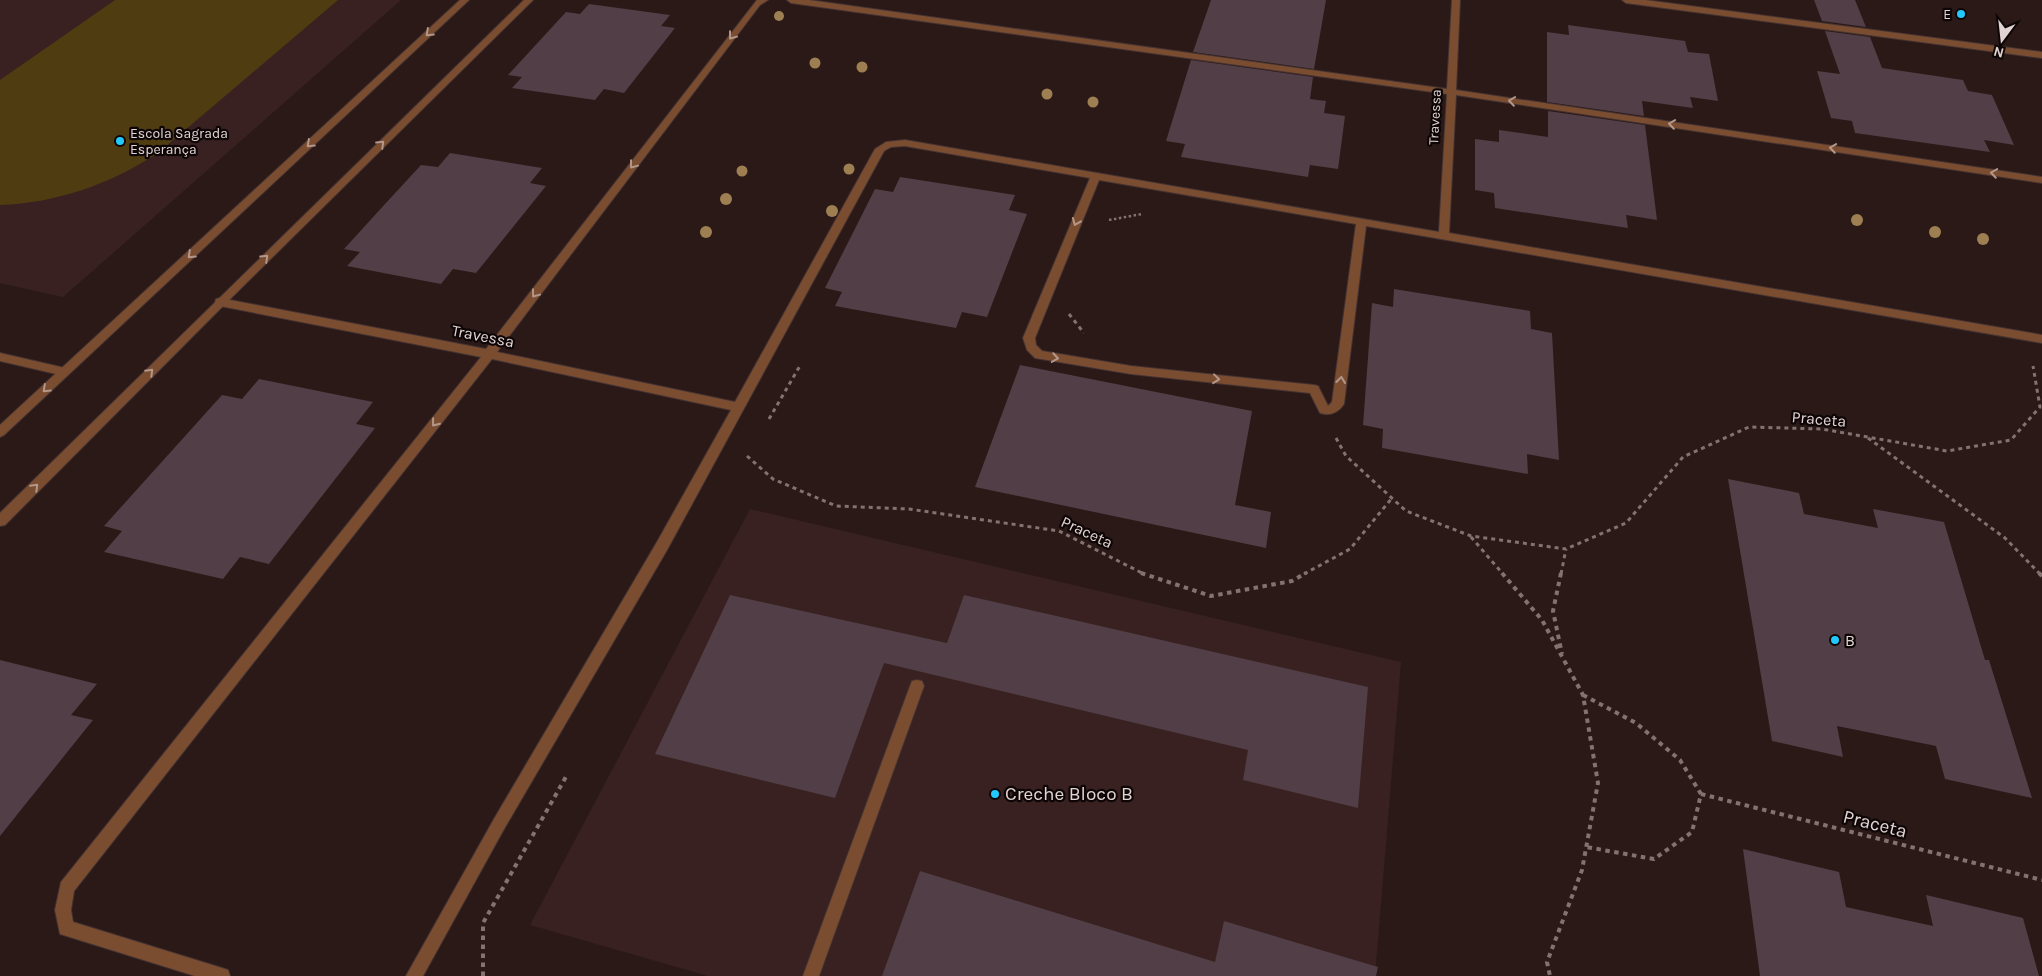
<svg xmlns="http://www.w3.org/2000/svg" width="2042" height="976" viewBox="0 0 2042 976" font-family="Karla,sans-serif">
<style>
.built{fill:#382120}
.green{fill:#4f3c11}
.building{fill:#513e46}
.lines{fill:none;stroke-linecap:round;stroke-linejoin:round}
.service-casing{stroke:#443332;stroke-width:2}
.minor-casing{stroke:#443332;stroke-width:2}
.tertiary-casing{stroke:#443332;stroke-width:2}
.path-far2{stroke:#827271;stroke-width:2.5;stroke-dasharray:2.5 2.5;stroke-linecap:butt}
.path-far1{stroke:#827271;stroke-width:3;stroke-dasharray:4 4;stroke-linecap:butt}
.path{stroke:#827271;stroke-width:4;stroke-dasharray:4.5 4.5;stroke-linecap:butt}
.service{fill:#7b4d30;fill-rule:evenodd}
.minor{fill:#7b4d30;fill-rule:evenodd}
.tertiary{fill:#7b4d30;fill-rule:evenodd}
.tree{fill:#9d7f52}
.oneway{stroke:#b3978a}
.poi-dot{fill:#22c9fe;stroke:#0e0606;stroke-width:2}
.labels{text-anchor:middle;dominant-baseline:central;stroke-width:4.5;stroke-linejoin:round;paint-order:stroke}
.far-poi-label{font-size:14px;fill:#e1d4d3;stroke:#0e0606;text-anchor:end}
.far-street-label{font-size:14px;fill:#e1d4d3;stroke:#0e0606}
.street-label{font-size:16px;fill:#e1d4d3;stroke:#0e0606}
.poi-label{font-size:16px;fill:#e1d4d3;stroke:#0e0606;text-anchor:start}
.near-poi-label{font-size:19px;fill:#e1d4d3;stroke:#0e0606;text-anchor:start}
.near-street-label{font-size:19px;fill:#e1d4d3;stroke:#0e0606}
</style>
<rect width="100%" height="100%" fill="#2b1918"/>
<path class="built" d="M0,0h401l-338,297 -63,-14z
M750,509l651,153 -26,314h-667l-178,-51z"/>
<path class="green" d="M115,0h223l-180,153c-48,31 -101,50 -158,52v-125z"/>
<path class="building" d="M1211,0h115l-12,69 -121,-17z
M1814,0h41l11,27 -44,-6z
M589,4l81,11 -9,11 14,2 -51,65 -20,-4 -9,11 -83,-12 10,-11 -14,-2 58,-63 14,2z
M1568,25l117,16 3,11 21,2 9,47 -28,-4 3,11 -51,-7 2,15 -97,-14v-70l22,3z
M1825,31l45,6 12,31 81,12 5,11 24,4 22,50 -30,-5 6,12 -135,-19 -3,-12 -21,-3 -14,-47 23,3z
M1191,60l122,17 -3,22 16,2 -2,12 21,3 -7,53 -28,-4 -2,12 -127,-20 4,-13 -19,-3z
M1548,111l97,14 12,95 -31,-5 2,13 -133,-20 -1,-15 -19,-3v-51l24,3v-12l49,7z
M450,153l92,15 -12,15 16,3 -70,87 -23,-4 -12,15 -94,-18 13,-14 -16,-3 41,-45 36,-39 17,2z
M900,177l115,18 -6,15 18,4 -40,103 -25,-5 -6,16 -121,-22 7,-14 -17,-4 50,-99 18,3z
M1394,289l136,22 1,18 21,4 7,127 -32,-6 1,20 -146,-26 1,-19 -20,-4 9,-122 21,4z
M1020,365l232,46 -17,94 36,7 -5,36 -291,-61z
M259,379l114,23 -17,22 19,4 -106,136 -29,-7 -17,22 -119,-27 18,-21 -18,-5 118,-131 20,4z
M1728,479l71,14 5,21 74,14 -5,-19 71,13 41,138h4l43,138 -87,-19 -9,-33 -99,-20 6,31 -71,-16z
M730,595l217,48 17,-48 404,92 -10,121 -115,-28 5,-30 -364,-87 -49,135 -180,-44z
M0,660l97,24 -26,31 22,5 -93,116z
M1743,849l96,23 7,35 87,19 -7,-31 97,23 16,58h-279z
M920,871l295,91 9,-41 154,46 -2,9h-494z"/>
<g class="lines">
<defs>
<path id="service" d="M917,680l5,1 2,5 -105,290h-16l107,-290 2,-5z"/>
<path id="minor" d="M757,0h11l-8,5 -263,347 238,50 140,-253 11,-7 19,-2 534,92 8,-138 -656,-91 -4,-3h22l638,89 5,-89h8l-4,90 586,87v6l-586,-88 -7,138 593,102v8l-676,-117 -22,178c-6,9 -14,12 -24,9l-10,-20 -179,-19 -96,-16 -8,-8 -4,-12 67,-160 -185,-32 -14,1 -7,4 -217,399 -163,279 -81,147h-17l88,-157 163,-277 74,-132 -239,-51 -418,532 -3,19 2,12 149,46 6,2 2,6h-35l-135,-42 -5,-24 6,-28 420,-525 -261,-51 -4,-1 -1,-3 1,-3 4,-1 266,51zM1099,180l257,44 -24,178 -4,4 -10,-20 -4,-1 -183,-19 -89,-15 -6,-6 -1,-7z
M1622,0h23l397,52v6l-416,-55z
M0,353l65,15 6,4 -6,4 -65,-15z"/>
<path id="tertiary" d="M460,0h9l-465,435 -4,2v-12z
M524,0h9l-309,305 -219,220 -5,1v-13z"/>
</defs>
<use href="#service" class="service-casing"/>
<use href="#minor" class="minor-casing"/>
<use href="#tertiary" class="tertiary-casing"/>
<path class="path-far2" d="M1109,220l33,-6"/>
<path class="path-far1" d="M1069,314l15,19
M769,419l32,-55
M1336,438l10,18 60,55 65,25 95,13 60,-26 57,-66 66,-30 73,2 125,22 64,-11 29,-33 -7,-41
M1868,438l137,100 35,36
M747,456l26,23 63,27 73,3 150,22 85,43
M1471,537l32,37
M1304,574l46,-25 42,-51
M1561,574l5,-25"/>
<path class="path" d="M1141,573l70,23 81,-15 14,-8
M1502,573l40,47 41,75 15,88 -16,87 -35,92 3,14
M1561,573l-8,38 9,43
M2039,573l3,3
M1583,695l53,28 44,37 21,34 -9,38 -38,27 -68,-12
M1701,794l341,86
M483,976v-53l84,-148"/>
<use href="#service" class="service"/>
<use href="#minor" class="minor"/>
<use href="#tertiary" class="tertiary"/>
</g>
<g class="tree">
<circle cx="779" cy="16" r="5"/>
<circle cx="815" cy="63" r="5.5"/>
<circle cx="862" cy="67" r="5.5"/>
<circle cx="1047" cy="94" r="5.5"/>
<circle cx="1093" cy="102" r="5.5"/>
<circle cx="849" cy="169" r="5.5"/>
<circle cx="742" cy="171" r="5.5"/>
<circle cx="726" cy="199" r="6"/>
<circle cx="832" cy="211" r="6"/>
<circle cx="1857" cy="220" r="6"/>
<circle cx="706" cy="232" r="6"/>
<circle cx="1935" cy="232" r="6"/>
<circle cx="1983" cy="239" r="6"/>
</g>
<defs><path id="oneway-chevron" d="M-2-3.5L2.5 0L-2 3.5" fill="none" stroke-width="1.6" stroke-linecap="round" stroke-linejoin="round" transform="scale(1.25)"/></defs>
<g class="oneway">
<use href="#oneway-chevron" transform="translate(429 33) rotate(137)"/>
<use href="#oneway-chevron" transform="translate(732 36) rotate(127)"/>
<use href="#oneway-chevron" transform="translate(1512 101) rotate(-172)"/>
<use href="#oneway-chevron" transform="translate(1672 124) rotate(-172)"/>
<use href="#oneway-chevron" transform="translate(310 144) rotate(137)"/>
<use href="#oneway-chevron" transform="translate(381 144) rotate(-44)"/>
<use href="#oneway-chevron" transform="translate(1833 148) rotate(-171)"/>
<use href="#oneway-chevron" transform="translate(633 165) rotate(127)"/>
<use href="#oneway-chevron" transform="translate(1994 173) rotate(-171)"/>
<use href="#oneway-chevron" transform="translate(1076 222) rotate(112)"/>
<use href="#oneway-chevron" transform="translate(191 255) rotate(137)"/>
<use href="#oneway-chevron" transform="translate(265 258) rotate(-44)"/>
<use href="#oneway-chevron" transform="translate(535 294) rotate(127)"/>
<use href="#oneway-chevron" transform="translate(1055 358) rotate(9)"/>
<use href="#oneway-chevron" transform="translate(150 372) rotate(-45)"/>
<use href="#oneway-chevron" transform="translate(1216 379) rotate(6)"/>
<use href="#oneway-chevron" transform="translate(1341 380) rotate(-83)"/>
<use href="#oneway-chevron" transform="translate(46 389) rotate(137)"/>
<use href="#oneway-chevron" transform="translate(435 423) rotate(128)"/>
<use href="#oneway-chevron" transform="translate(35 487) rotate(-45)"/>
</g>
<g class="poi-dot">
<circle cx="1961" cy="14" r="5"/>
<circle cx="120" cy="141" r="5"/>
<circle cx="1835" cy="640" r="5"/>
<circle cx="995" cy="794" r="5"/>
</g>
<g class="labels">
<g class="far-poi-label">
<text x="1951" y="14">E</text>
<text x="130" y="133" text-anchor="start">Escola Sagrada<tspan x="130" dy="16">Esperança</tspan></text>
</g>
<g class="far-street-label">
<text transform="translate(1435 117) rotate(-87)">Travessa</text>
</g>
<g class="street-label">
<text transform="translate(483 336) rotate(11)">Travessa</text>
<text transform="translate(1819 419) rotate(5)">Praceta</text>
<text transform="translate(1087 532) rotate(25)">Praceta</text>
</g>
<g class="poi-label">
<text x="1845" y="640">B</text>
</g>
<g class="near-poi-label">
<text x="1005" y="794">Creche Bloco B</text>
</g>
<g class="near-street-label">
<text transform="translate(1875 824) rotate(14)">Praceta</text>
</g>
</g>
<g transform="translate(2002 40) rotate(195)" stroke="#0e0606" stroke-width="4" paint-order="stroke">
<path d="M0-4L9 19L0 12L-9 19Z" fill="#e1d4d3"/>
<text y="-8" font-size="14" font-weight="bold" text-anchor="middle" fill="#e1d4d3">N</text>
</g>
</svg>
